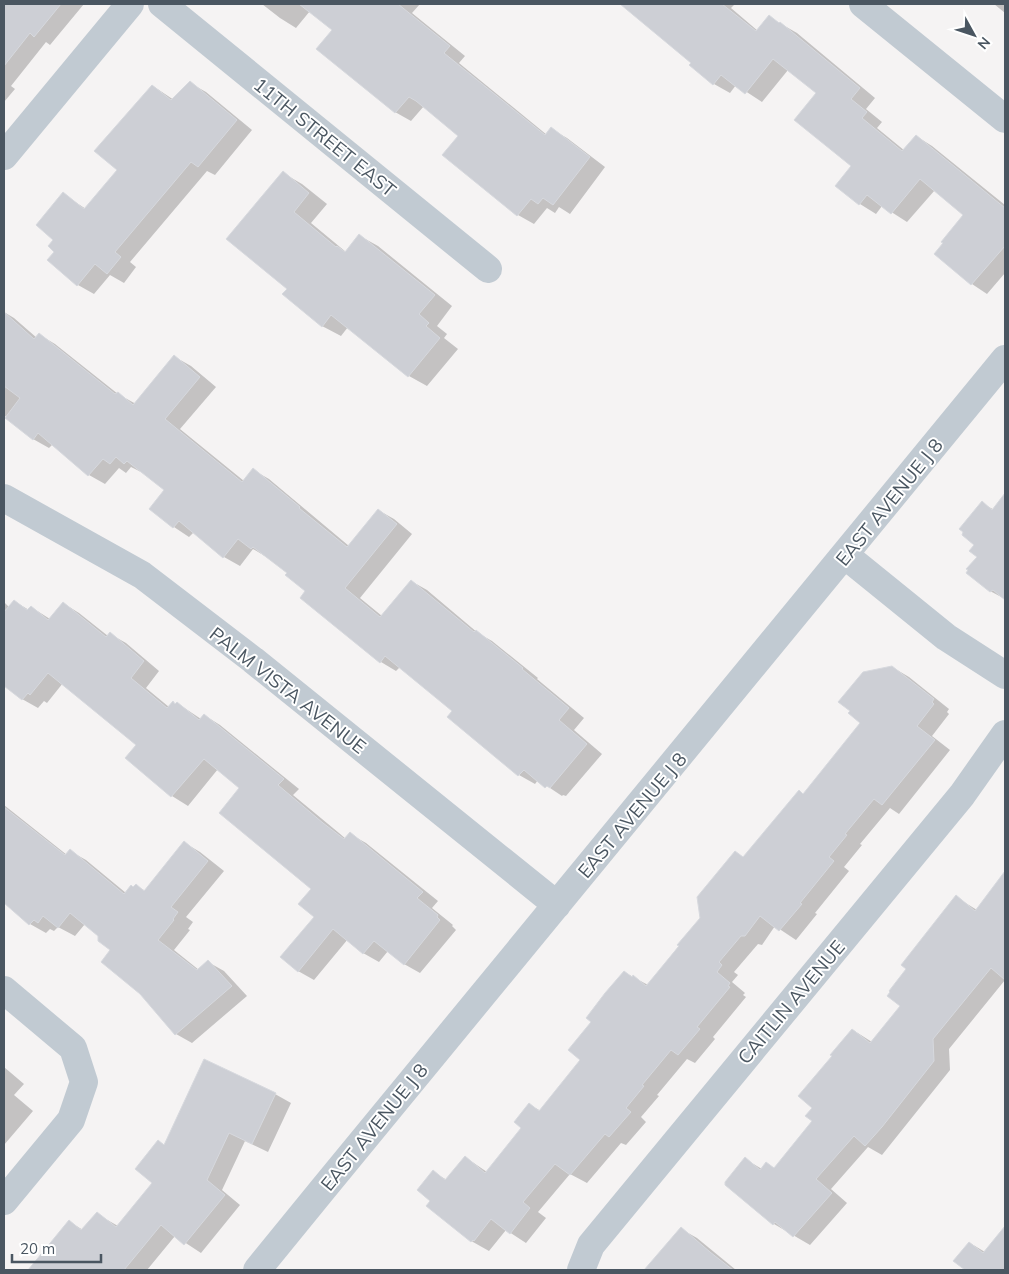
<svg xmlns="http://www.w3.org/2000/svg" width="1009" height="1274" viewBox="0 0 1009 1274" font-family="Mulish,sans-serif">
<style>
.shadow{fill:#0003}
.building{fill:#cdcfd5;stroke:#d7d9de}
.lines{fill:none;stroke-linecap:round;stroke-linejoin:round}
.minor{stroke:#c1cad2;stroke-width:28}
.labels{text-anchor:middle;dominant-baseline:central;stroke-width:4;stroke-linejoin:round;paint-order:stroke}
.street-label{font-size:19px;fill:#4a5661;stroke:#fff}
</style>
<rect width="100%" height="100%" fill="#f5f3f3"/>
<path class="shadow" d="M4,4h80l-34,41 -4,-3 -35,44 4,3 -11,13z
M262,4h158l-8,9 53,43 -6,7 88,72 4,-6 16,9 38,29 -35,47 -11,-7 -4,6 -8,-5 -13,16 -16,-9 -74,-60 15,-19 -35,-30 -13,15 -16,-9 -62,-83 -23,-18 -14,17 -16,-10z
M630,4h105l-4,4 27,23 11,-14 28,16 78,65 -9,11 16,13 -5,6 28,23 11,-15 16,10 73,59v68l-18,21 -15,-10 -7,-69 -30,-25 -28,32 -25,-16 -6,8 -16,-10 -23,-19 15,-19 -34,-73 -30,-23 -26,32 -26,-17 -6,8 -16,-9z
M994,4h11v9z
M190,83l16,9 46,38 -37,45 -8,-4 -77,91 6,5 -12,16 -14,-8 -16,19 -16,-9 -22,-33 -1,-12 8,-46 23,15 32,-39 35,-84 21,14z
M283,173l19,11 25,20 -16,19 35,29 14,-16 18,10 74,60 -15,20 10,8 -3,4 14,11 -31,37 -18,-10 -61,-49 -7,9 -19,-10 -34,-38z
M4,312l10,6 23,20 3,-3 15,9 63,50 18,10 39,-47 16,9 25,21 -36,42 64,52 9,-11 16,9 80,67 29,-36 16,9 18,15 -52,64 22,18 29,-35 16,9 51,43 14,8 46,37 -1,1 47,39 -10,12 28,24 -36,42 -3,-1 -1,1 -24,-16 -3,4 -16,-9 -65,-64 -54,-44 -4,4 -15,-9 -93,-89 -20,-15 -15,-9 -13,17 -16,-9 -30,-25 -5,5 -15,-10 -23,-18 15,-19 -24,-19 -1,1 -10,-5 -5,6 -7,-5 -14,16 -16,-9 -36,-31 -4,4 -16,-9 -29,-24z
M982,503l23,13v83l-15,-8 -11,-34 -3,-13z
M14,601l15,9 2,-3 19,12 13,-16 16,10 29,23 2,-2 16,9 33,28 -13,17 23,19 8,-4 24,16 3,-4 16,10 79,64 -6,6 46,38 7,6 4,-5 16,9 72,58 -6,7 21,17 -1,1 4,4 -36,43 -16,-9 -16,-13 -9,11 -16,-9 -15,-14 -34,41 -16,-9 17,-54 -3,-28 -71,-101 -23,-19 -30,37 -16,-10 -45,-38 11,-13 -75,-62 -16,20 -3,-2 -6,7 -16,-9 -18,-15v-82l5,5z
M892,667l17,10 40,32 -2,3 2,2 -17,22 18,14 -51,64 -9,-6 -30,36 2,1 -18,22 5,4 -34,42 2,1 -21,26 -21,-14 -13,19 -4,-1 -24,28 4,3 -6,7 13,11 -2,2 3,2 -33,40 2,2 -20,24 -8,-4 -30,36 2,1 -18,21 5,5 -20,23 -5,-2 -34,40 -17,-9 -32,38 8,6 -20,25 -20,-13 -17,21 -16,-9 -45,-36 4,-5 1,-29 14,8 18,-23 22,15 36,-44 7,-23 11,6 41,-51 10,-38 32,-50 24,13 53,-67 43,-60 55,-67 5,4 58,-72z
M4,805l63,50 3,-4 16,9 40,33 10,-7 10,5 39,-48 15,9 24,19 -38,46 7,5 -5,7 2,1 -16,20 25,20 9,-8 16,9 23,25 -55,47 -16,-9 -64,-84 -13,-14 -14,-12 -10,12 -17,-9 -4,4 -4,-2 -4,4 -16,-9 -26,-22z
M999,892l6,3v85l-56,69 1,21 -68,85 -14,-8 -37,42 16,14 -37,42 -36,-21 -48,-40 19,-25 17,10h13l39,-48v-13l20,-52 19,-26 19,12 30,-36 5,-37 49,-72 21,13z
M4,1067l20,17 -10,11 19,16 -29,34z
M275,1094l16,9 -23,49 -23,-11 -23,49 18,15 -39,48 -26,-17 -28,34h-117l40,-48 13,8 14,-16 21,12 36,-43 5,-41 6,3z
M1005,1228v42h-42l7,-27 15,9z
M681,1229l16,9 39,32h-90z"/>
<path class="building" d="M4,4h57l-27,33 -4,-4 -26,33z
M299,4h99l52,42 -6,7 101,82 6,-8 39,30 -37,48 -10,-7 -5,6 -7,-5 -14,17 -75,-61 16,-19 -42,-35 -7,-4 -14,16 -79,-64 16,-19z
M620,4h102l34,27 13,-16 10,8 1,-1 80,66 -9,11 16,13 -5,6 40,33 14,-16 89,73v38l-34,39 -37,-31 9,-11 -2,-1 22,-27 -43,-36 -29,35 -24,-19 -8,10 -24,-19 16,-20 -57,-46 22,-27 -43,-34 -28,35 -24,-19 -8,10 -24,-20 2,-2z
M190,81l47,39 -39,47 -7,-5 -76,90 6,5 -14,17 -12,-10 -18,22 -30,-26 7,-8 -6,-6 5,-6 -17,-15 27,-33 21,17 33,-39 -23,-19 58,-66 19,15z
M283,171l26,22 -15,19 42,35 1,-1 8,6 14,-18 76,61 -16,19 10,9 -3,3 14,12 -32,39 -77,-62 -9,12 -40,-33 5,-5 -61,-50z
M4,312l30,27 5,-6 76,61 3,-2 15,13 41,-50 26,22 -35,42 77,63 11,-14 47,39 -1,1 48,39 31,-38 19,15 -52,64 35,29 31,-37 63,52 2,-2 47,38 -1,1 47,39 -10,12 28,24 -37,44 -3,-2 -2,2 -21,-18 -6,6 -71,-59 5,-6 -67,-55 -5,7 -80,-65 5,-7 -20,-16 2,-2 -34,-26 -2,2 -13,-10 -15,19 -44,-37 -6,7 -24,-19 15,-19 -37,-29 -3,3 -8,-7 -6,7 -7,-5 -15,17 -50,-43 -5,7 -28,-22 15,-20 -16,-12z
M1005,493v107l-12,-10 -3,2 -24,-19 2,-3 -2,-1 11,-12 -8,-6 5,-6 -12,-10 1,-3 -4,-3 23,-28 10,9z
M14,600l13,10 4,-4 17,14 15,-18 43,35 4,-5 34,29 -13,17 36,30 6,-7 2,3 2,-2 22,18 5,-6 80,65 -6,6 45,38 21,16 6,-7 73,60 -6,6 21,17 -1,2 3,3 -36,45 -30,-24 -11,13 -30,-25 -35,43 -18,-15 34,-40 -16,-13 13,-15 -92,-76 20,-25 -35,-29 -33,38 -46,-39 11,-13 -88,-72 -18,22 -2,-2 -6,7 -18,-14v-74z
M892,666l42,33 -2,3 2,2 -17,22 18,14 -53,65 -8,-6 -29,35 2,1 -18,22 5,4 -34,42 2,1 -23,27 -19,-15 -15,20h-4l-22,26 3,3 -5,7 13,11 -2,3 2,1 -33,40 3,2 -22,26 -7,-5 -29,35 2,1 -18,22 5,4 -22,25 -4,-3 -35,41 -15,-11 -32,38 7,6 -20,26 -19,-15 -17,22 -1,-1 -2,2 -45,-36 4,-5 -13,-11 16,-20 12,10 20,-24 20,17 36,-45 -7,-6 15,-19 10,8 41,-51 -12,-10 23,-28 -5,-4 19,-25 19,-22 8,6 1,-2 13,11 33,-40 -2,-1 23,-27 -3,-21 38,-46 8,6 56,-67 4,4 57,-71 -12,-10 2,-2 -12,-9 25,-30z
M4,807l61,48 5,-6 54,45 7,-9 2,2 3,-3 8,7 40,-50 24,20 -37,46 7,5 -5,7 1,1 -16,20 39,30 11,-10 24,26 -57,49 -35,-41 -39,-32 9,-12 -12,-9v-5l-28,-23 -12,15 -15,-12 -5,7 -4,-3 -5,5 -25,-22z
M1005,871v109l-14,-12 -58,71 1,22 -52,66 -17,19 -11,-10 -38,43 16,14 -39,44 -18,-15 -2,3 -48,-40v-3l20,-25 15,13 6,-8 8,6 38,-47 -7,-5 7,-8 -14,-12 34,-40 -2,-1 22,-26 18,14 30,-37 -13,-10 3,-4 -1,-1 17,-22 -5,-4 55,-70 19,16z
M204,1059l72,34 -24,51 -23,-11 -22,47 18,15 -41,50 -23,-20 -37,45h-96l41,-50 12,10 16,-18 19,15 36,-44 -17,-14 23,-29 6,5z
M1005,1226v44h-40l-12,-9 16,-19 14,11z
M681,1227l29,25 23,18h-89z"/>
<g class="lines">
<path class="minor" d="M162,4l326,265
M863,4l142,115
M4,156l126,-152
M4,498l138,77 111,85 304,245
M846,556l100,81 59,38
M4,990l69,58 11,34 -13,38 -67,81
M257,1270c248,-305 501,-606 748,-911
M581,1270l10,-25 371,-450 43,-61"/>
</g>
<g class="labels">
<g class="street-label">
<text transform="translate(325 137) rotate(39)">11TH STREET EAST</text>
<text transform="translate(889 502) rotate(-51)">EAST AVENUE J 8</text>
<text transform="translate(288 690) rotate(38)">PALM VISTA AVENUE</text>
<text transform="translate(632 815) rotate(-50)">EAST AVENUE J 8</text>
<text transform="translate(791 1002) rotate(-50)">CAITLIN AVENUE</text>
<text transform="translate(374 1127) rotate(-51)">EAST AVENUE J 8</text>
</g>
</g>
<rect width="1009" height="1274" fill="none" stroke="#4a5661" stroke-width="10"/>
<g transform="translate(974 35) rotate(130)" stroke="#ffffff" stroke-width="4" paint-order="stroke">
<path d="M0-4L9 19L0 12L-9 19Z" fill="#4a5661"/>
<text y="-8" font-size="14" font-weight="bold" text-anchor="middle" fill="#4a5661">N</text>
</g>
<path d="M12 1254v8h89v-8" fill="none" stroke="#4a5661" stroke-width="2.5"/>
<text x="20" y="1254" font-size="15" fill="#4a5661" stroke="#ffffff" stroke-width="4" paint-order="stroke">20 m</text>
</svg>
